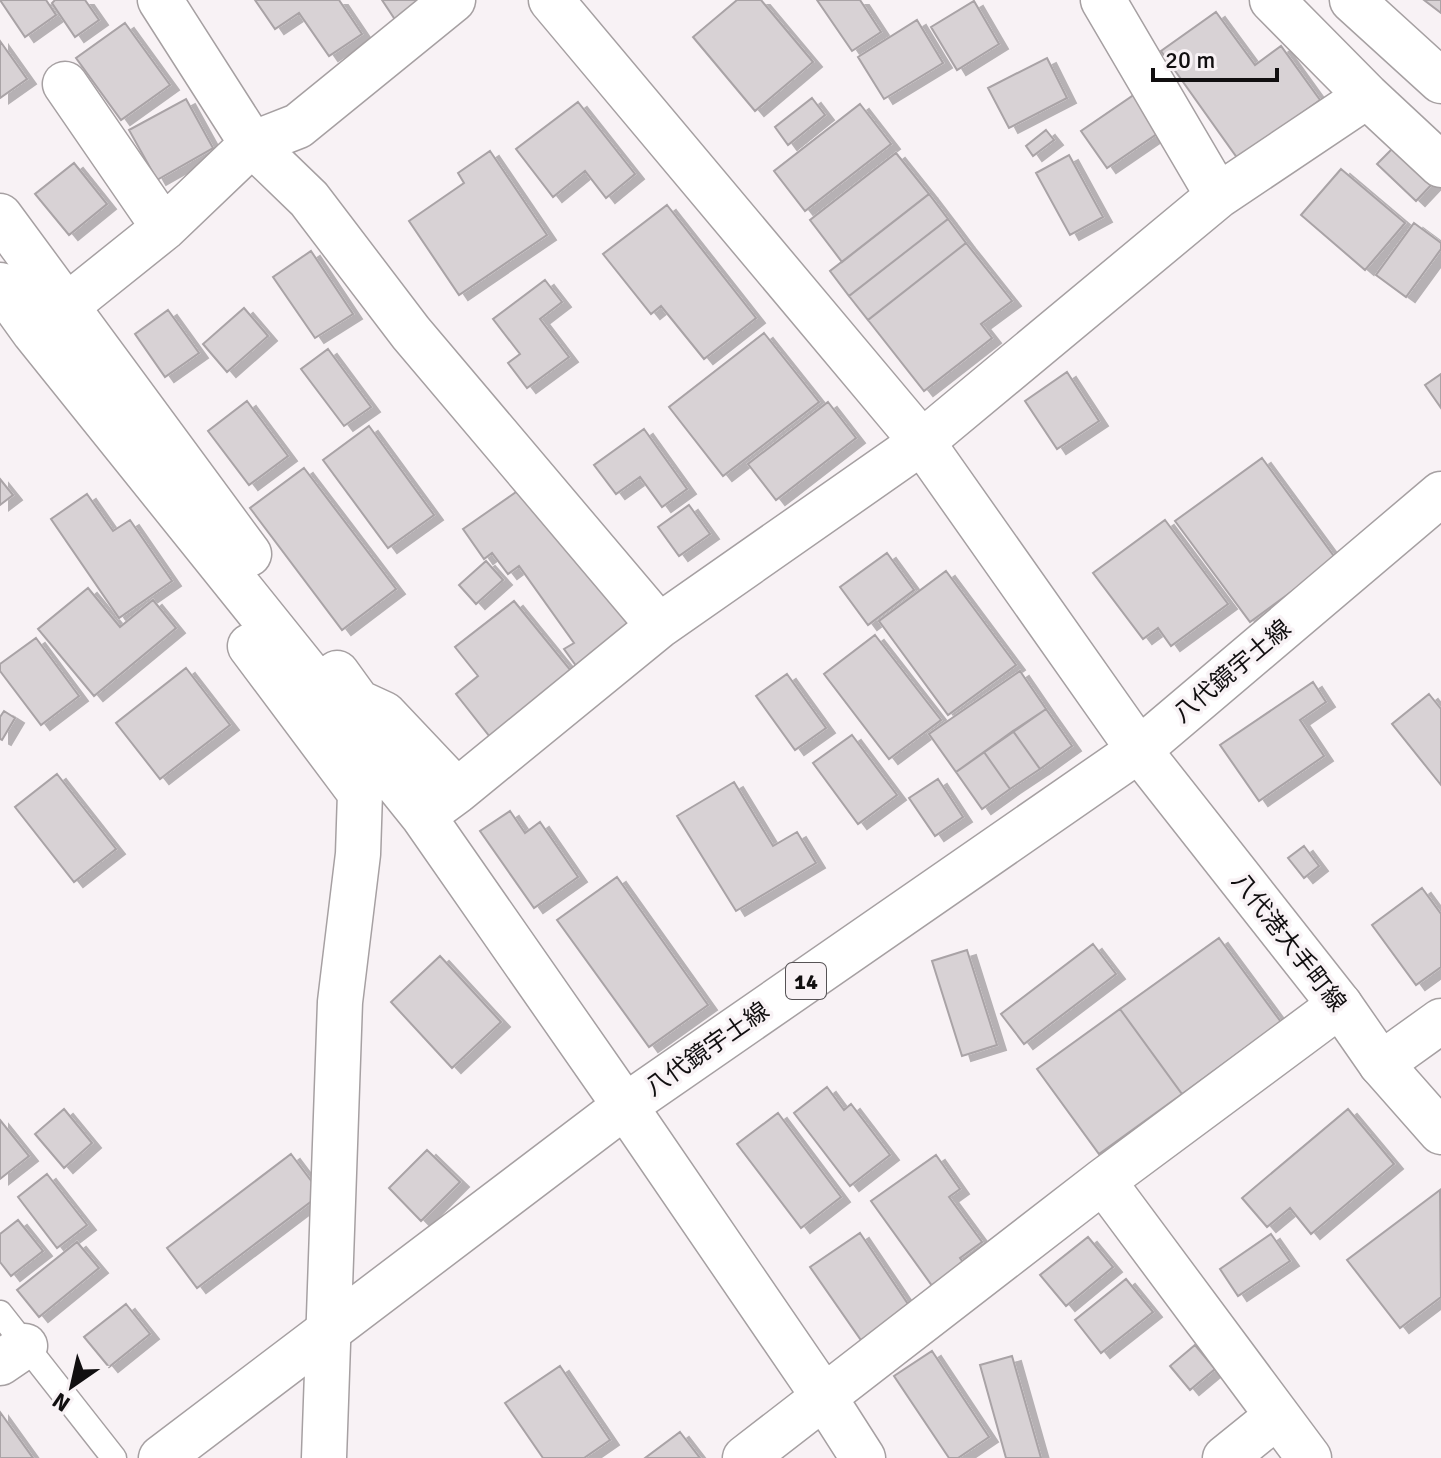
<svg xmlns="http://www.w3.org/2000/svg" width="1441" height="1458" viewBox="0 0 1441 1458" font-family="Signika,'Noto Sans JP',sans-serif">
<style>
.building{fill:#d8d2d5;stroke:#a9a3a6;stroke-width:2;filter:url(#shadow)}
.lines{fill:none;stroke-linecap:round;stroke-linejoin:round}
.lane-casing{stroke:#a6a0a2;stroke-width:27}
.street-casing{stroke:#a6a0a2;stroke-width:47}
.secondary-casing{stroke:#a6a0a2;stroke-width:47}
.primary-casing{stroke:#a6a0a2;stroke-width:47}
.lane{stroke:#fff;stroke-width:24}
.street{stroke:#fff;stroke-width:44}
.secondary{stroke:#fff;stroke-width:44}
.primary{stroke:#fff;stroke-width:44}
.labels{text-anchor:middle;dominant-baseline:central;stroke-width:7;stroke-linejoin:round;paint-order:stroke}
.shield{fill:#f8f2f5;stroke:#565355;stroke-width:2}
.shield-label{font-size:22px;font-weight:bold;fill:#110f10}
.street-label{font-size:24px;fill:#110f10;stroke:#f8f2f5}
</style>
<defs>
<filter id="shadow"><feDropShadow dx="9" dy="5" stdDeviation="0" flood-color="#0004"/></filter>
</defs>
<rect width="100%" height="100%" fill="#f8f2f5"/>
<path class="building" d="M0,0h46l10,15 -31,22z
M55,0h30l14,20 -24,17 -23,-34z
M255,0h84l23,34 -33,22 -30,-43 -24,16z
M382,0h44l-30,21z
M737,0h24l52,62 -58,49 -62,-74z
M817,0h43l21,32 -29,19z
M1424,0h17v13z
M974,1l25,43 -42,26 -26,-43z
M1216,12l39,53 26,-19 39,54 -82,59 -77,-108z
M917,20l26,43 -59,36 -26,-42z
M125,23l45,62 -49,35 -45,-62z
M0,41l27,38 -27,19z
M1047,58l20,40 -58,30 -21,-40z
M1141,90l26,37 -60,41 -26,-37z
M812,98l13,17 -37,30 -13,-18z
M186,99l27,49 -56,32 -28,-50z
M578,102l57,72 -29,24 -21,-27 -32,26 -37,-48z
M860,104l31,40 -86,67 -31,-40z
M1046,130l8,10 -21,16 -7,-10z
M1396,145l38,37 -18,19 -39,-37z
M490,151l57,84 -88,60 -50,-74 55,-38 -6,-10z
M896,153l33,41 -87,68 -32,-42z
M1069,155l34,62 -33,18 -34,-62z
M74,163l33,41 -38,31 -34,-41z
M1341,169l64,54 -40,47 -64,-55z
M929,194l19,25 -99,77 -19,-25z
M667,205l89,113 -52,41 -43,-53 -10,8 -48,-60z
M948,219l18,24 -98,77 -19,-24z
M1414,223l27,20v6l-35,48 -30,-22z
M966,243l46,58 -31,23 11,14 -68,53 -56,-71z
M311,251l42,63 -38,24 -42,-61z
M545,280l17,22 -22,17 29,38 -42,31 -19,-25 12,-9 -27,-35z
M244,308l24,28 -41,36 -24,-28z
M168,310l31,43 -34,24 -30,-43z
M764,333l55,69 -96,74 -54,-69z
M328,349l43,58 -27,19 -43,-57z
M1067,372l32,49 -42,28 -32,-48z
M1441,374v34l-16,-23z
M247,401l41,55 -39,29 -41,-54z
M828,402l28,36 -80,62 -28,-36z
M369,426l65,89 -46,33 -65,-88z
M644,429l43,60 -25,18 -22,-30 -24,17 -22,-29z
M1262,458l74,101 -86,63 -75,-101z
M304,468l92,121 -54,41 -92,-122z
M0,479l13,16 -13,10z
M529,483l108,151 -55,40 -18,-25 10,-6 -55,-77 -11,8 -16,-21 -8,6 -21,-30z
M87,494l26,37 17,-11 42,61 -53,37 -68,-99z
M689,505l21,29 -31,22 -21,-29z
M1165,520l63,84 -57,42 -13,-18 -15,11 -50,-66z
M887,553l27,37 -46,35 -28,-38z
M486,561l17,19 -27,24 -17,-19z
M946,571l70,94 -68,50 -69,-94z
M88,588l32,39 33,-27 23,28 -82,68 -56,-67z
M514,601l62,76 -82,65 -38,-48 22,-18 -23,-29z
M875,635l66,85 -52,39 -65,-85z
M36,638l43,58 -38,29 -41,-54v-7z
M186,668l44,57 -70,54 -44,-56z
M1020,671l26,38 -90,63 -27,-38z
M787,674l39,54 -31,22 -39,-54z
M1313,682l13,20 -26,18 24,36 -65,45 -39,-56z
M1429,694l12,15v76l-49,-61z
M1046,709l26,37 -32,23 -27,-38z
M4,711l11,7 -13,22 -2,-1v-22z
M1013,731l27,38 -30,20 -26,-37z
M852,735l45,60 -39,29 -45,-61z
M984,752l26,37 -28,20 -26,-37z
M57,774l59,75 -42,33 -59,-75z
M938,779l25,38 -28,19 -26,-38z
M734,782l39,64 24,-14 19,31 -80,48 -59,-95z
M510,811l15,22 15,-11 38,55 -44,31 -54,-77z
M1304,846l15,20 -15,12 -16,-20z
M617,877l91,128 -59,42 -92,-127z
M1422,888l19,26v53l-25,18 -44,-60z
M1219,938l62,84 -99,72 -62,-85z
M1093,944l23,30 -92,70 -23,-30z
M967,950l30,95 -35,11 -30,-95z
M440,956l61,66 -49,46 -61,-66z
M1120,1009l62,85 -83,60 -62,-85z
M827,1087l17,23 7,-6 39,51 -40,31 -56,-73z
M64,1109l28,34 -28,25 -29,-34z
M1348,1109l46,55 -83,70 -21,-26 -23,19 -25,-29z
M778,1113l63,84 -40,31 -64,-84z
M0,1120l29,36 -29,23z
M427,1150l33,32 -39,39 -32,-33z
M291,1154l30,40 -124,94 -30,-40z
M936,1155l24,34 -11,8 33,45 -22,16 10,14 -32,22 -67,-93z
M47,1174l40,51 -30,23 -39,-51z
M1440,1190l1,107 -41,31 -53,-68z
M18,1220l25,31 -32,25 -11,-14v-28z
M860,1233l52,77 -49,33 -53,-76z
M1271,1234l19,27 -52,35 -18,-27z
M1088,1237l25,30 -47,39 -26,-31z
M77,1242l22,26 -60,49 -22,-27z
M1126,1279l27,33 -52,41 -26,-33z
M126,1304l24,30 -41,33 -25,-30z
M1195,1345l20,24 -25,21 -20,-24z
M932,1351l57,86 -31,21h-9l-55,-82z
M1012,1356l29,102h-35l-26,-93z
M560,1366l50,74 -26,18h-41l-38,-55z
M0,1412l33,46h-33z
M680,1432l20,26h-55z"/>
<g class="lines">
<defs>
<path id="lane" d="M0,1313l114,145"/>
<path id="street" d="M160,0l92,144 57,55 102,134 248,293
M1103,0l115,196
M1272,0l95,96 74,69
M1352,0l89,81
M65,84l99,144
M0,216l249,338
M0,285l34,47 389,484 202,290 199,291 39,61
M43,325l121,-97 88,-84 46,-18 155,-126
M250,646l110,147 -2,61 -18,148 -16,456
M337,673l21,29 26,12 73,77
M423,816l34,-25 202,-165 263,-184 296,-246 149,-100
M1381,1064l60,-43
M1103,1181l206,277
M0,1363l25,-17
M745,1458l358,-277 237,-176
M1225,1458l52,-42"/>
<path id="secondary" d="M551,0l371,442 217,308 201,255 41,59 60,68"/>
<path id="primary" d="M161,1458l464,-352 514,-356 302,-256"/>
</defs>
<use href="#lane" class="lane-casing"/>
<use href="#street" class="street-casing"/>
<use href="#secondary" class="secondary-casing"/>
<use href="#primary" class="primary-casing"/>
<use href="#lane" class="lane"/>
<use href="#street" class="street"/>
<use href="#secondary" class="secondary"/>
<use href="#primary" class="primary"/>
</g>
<g class="labels">
<rect class="shield" x="786" y="963" width="40" height="36" rx="6"/>
<g class="shield-label">
<text x="806" y="981">14</text>
</g>
<g class="street-label">
<text transform="translate(1232 671) rotate(-40)">八代鏡宇土線</text>
<text transform="translate(1289 942) rotate(52)">八代港大手町線</text>
<text transform="translate(707 1049) rotate(-35)">八代鏡宇土線</text>
</g>
</g>
<g transform="translate(72 1386) rotate(214)" stroke="#f8f2f5" stroke-width="6" paint-order="stroke">
<path d="M0-6L14 30L0 20L-14 30Z" fill="#110f10"/>
<text y="-12" font-size="22" font-weight="bold" text-anchor="middle" fill="#110f10">N</text>
</g>
<path d="M1153 68v12h124v-12" fill="none" stroke="#110f10" stroke-width="4"/>
<text x="1165" y="68" font-size="24" fill="#110f10" stroke="#f8f2f5" stroke-width="6" paint-order="stroke">20 m</text>
</svg>
